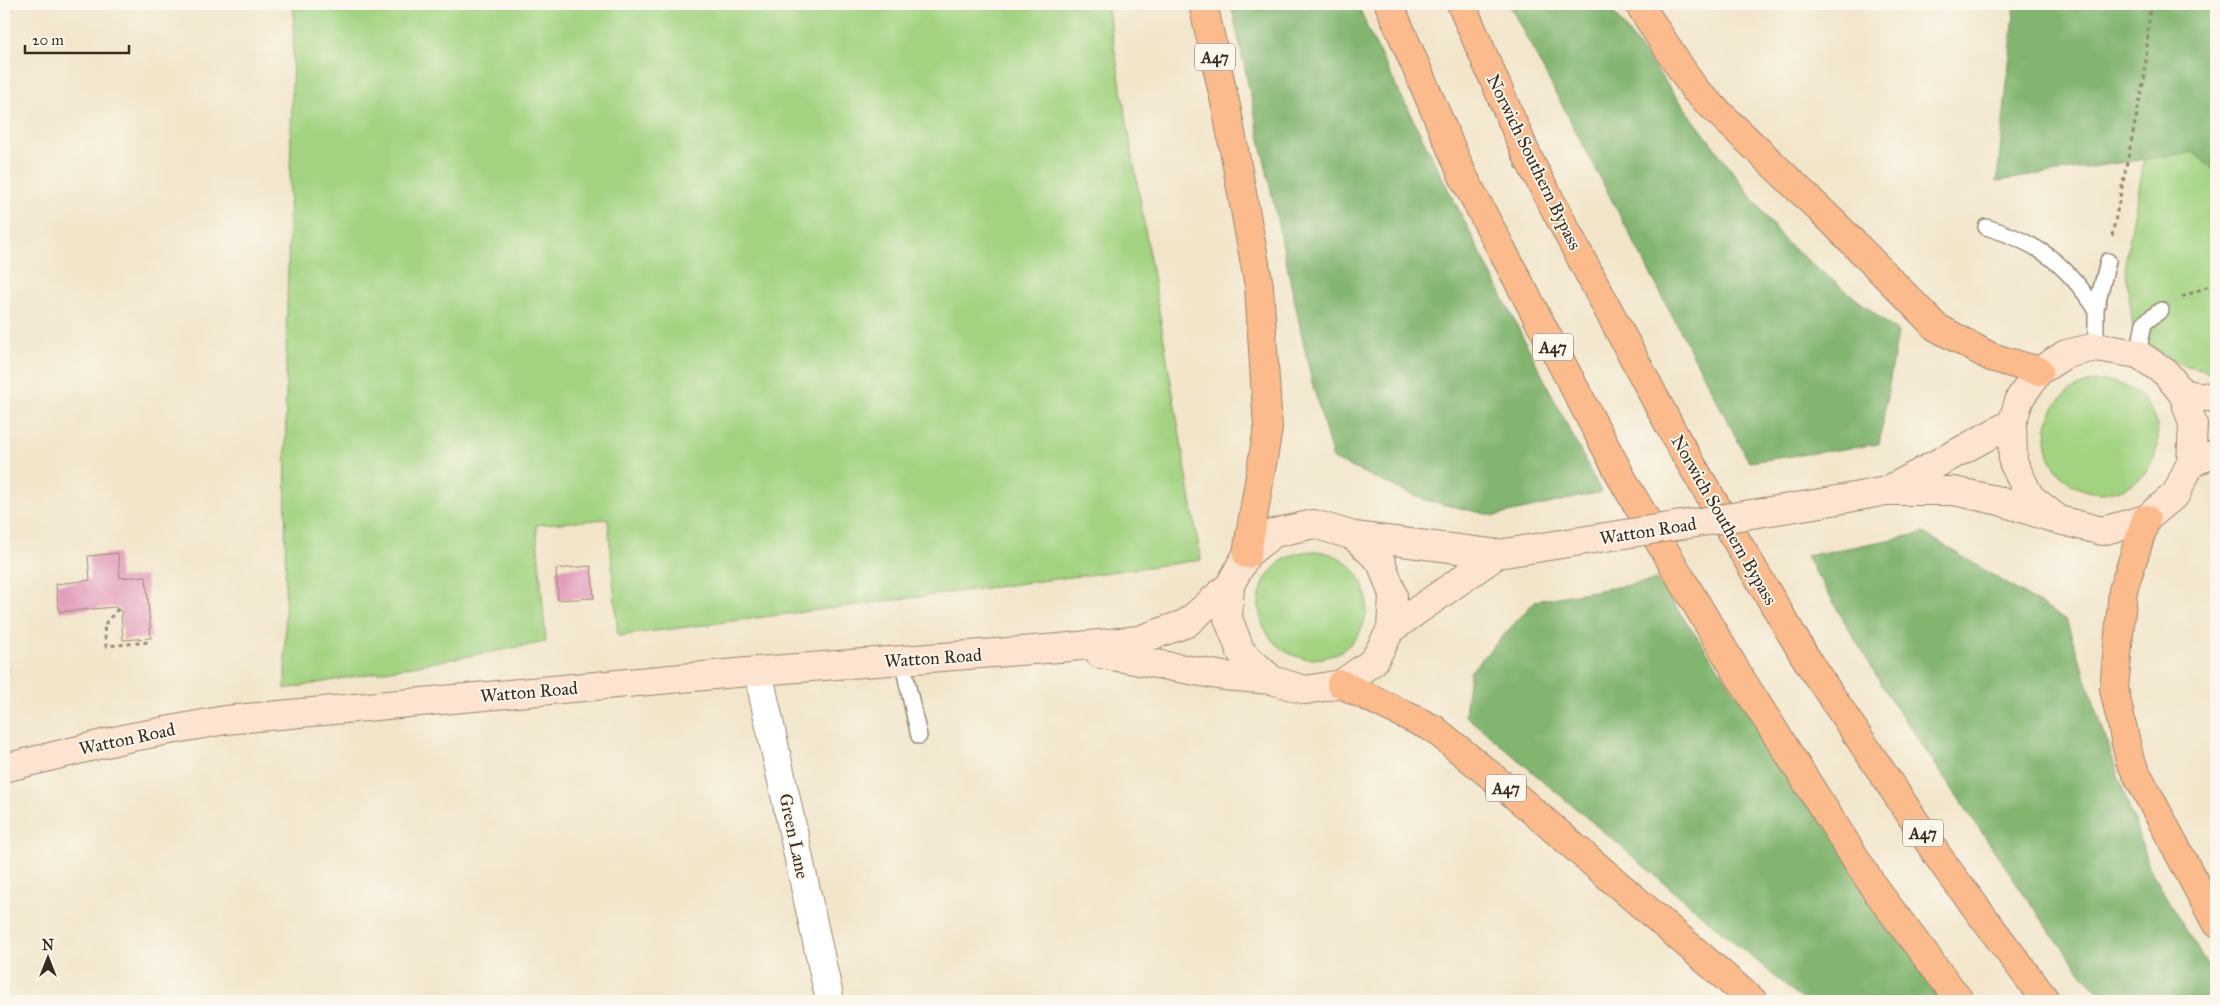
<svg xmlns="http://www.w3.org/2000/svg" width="2220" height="1005" viewBox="0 0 2220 1005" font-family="'IM FELL Great Primer',serif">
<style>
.green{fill:#a3d381;stroke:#6f7e50}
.forest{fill:#82b56f;stroke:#5e7046}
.building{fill:#e29aba}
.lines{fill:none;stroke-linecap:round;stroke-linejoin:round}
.service-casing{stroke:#968874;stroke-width:18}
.tertiary-casing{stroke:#968874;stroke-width:30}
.secondary-casing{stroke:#968874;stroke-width:30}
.trunk-casing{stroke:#968874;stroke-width:30}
.path{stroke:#968874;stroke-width:3;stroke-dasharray:4 4;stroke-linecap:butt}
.service{stroke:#fff;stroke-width:15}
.tertiary{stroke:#fff;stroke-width:28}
.secondary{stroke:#fde4d1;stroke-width:28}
.trunk{stroke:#fbbb8c;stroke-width:28}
.secondary-bridge-casing{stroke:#968874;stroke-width:30;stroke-linecap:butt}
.secondary-bridge{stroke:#fde4d1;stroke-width:28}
.labels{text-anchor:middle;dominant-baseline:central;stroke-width:4;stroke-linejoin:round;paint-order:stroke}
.shield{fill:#fbf7ec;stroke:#75685c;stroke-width:1}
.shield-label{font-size:16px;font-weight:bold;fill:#3b2a1e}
.street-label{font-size:18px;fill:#3b2a1e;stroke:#fbf7ec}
</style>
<rect width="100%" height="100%" fill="#fbf7ec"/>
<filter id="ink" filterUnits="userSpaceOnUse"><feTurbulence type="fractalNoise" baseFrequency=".02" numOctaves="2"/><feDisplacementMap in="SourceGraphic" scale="10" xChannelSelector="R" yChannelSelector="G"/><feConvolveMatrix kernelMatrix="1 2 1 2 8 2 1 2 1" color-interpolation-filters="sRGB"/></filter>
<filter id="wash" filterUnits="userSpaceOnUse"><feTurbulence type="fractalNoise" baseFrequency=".0096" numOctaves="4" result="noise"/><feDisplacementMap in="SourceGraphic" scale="20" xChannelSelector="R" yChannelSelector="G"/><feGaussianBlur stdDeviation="1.12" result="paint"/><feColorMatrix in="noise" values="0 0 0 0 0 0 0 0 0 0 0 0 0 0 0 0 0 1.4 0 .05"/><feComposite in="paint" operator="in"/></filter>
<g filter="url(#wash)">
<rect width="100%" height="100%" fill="#f2e5ca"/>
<path class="green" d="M294,4h813l94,556 -583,76 -10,-117 -72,6 10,117 -261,47 1,-336z
M2216,4v369l-39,-10 -43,-29 -9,-69 41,-225z
M2046 437a56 56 0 1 1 112 0a56 56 0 1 1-112 0Z
M1259 605a54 54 0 1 1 108 0a54 54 0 1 1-108 0Z"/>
<path class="forest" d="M1231,4h127l11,28 232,460 -106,24 -71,-16 -91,-41 -22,-81z
M1509,4h98l179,239 112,89 -19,112 -130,18z
M2015,4h201v168l-23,-20 -196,29z
M1924,533l142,87 84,249 66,111v21h-112l-53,-68 -164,-239 -81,-138z
M1657,580l295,421h-148l-339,-286 5,-43 65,-71z"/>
<g id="blocks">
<path class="building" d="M118,553l2,25 26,-2 5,62 -28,2 -2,-29 -6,-4 -56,5 -3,-28 34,-4 -2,-24z
M591,566l3,32 -36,2 -2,-31z
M4,645l4,29 -4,1z"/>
</g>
</g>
<g filter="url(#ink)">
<use href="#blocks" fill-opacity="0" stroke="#968874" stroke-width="1"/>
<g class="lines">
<defs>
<path id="service" d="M1986,227c53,16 79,36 110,82
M2096,347v-38l12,-48
M2138,354l6,-31 17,-13
M902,660l17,76"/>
<path id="tertiary" d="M758,671l72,330"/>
<path id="secondary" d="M2183,394l33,4
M2191,462l25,-8
M1890,489l122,-66
M1821,503l65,-12h68l42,9 63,20 43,11 44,-12 30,-25 15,-32 2,-38 -10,-30 -17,-21 -28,-19 -42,-7 -30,7 -27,17 -19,27 -8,25 1,39 17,35 29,23
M1230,585l-2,33 13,34 31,28
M1391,629l107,-75
M1100,654l124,22 48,4 33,10 36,-6 33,-23 17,-32 2,-34 -12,-33 -27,-26
M4,768l123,-30 98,-18 533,-49 301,-23 80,-8 48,-17 43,-38 17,-31 27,-21 40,-9 40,12 144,18"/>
<path id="trunk" d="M1203,4l24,107 32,175 9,142 -21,126
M1389,4l74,172 162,308 116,195 134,210 85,112
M1461,4l68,156 148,280 130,220 137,205 102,136
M1639,4l56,86 139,133 102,104 55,30 48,14
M2146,519l-23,71 -9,99 16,72 86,162
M1341,684l93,45 78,64 241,208"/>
</defs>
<use href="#service" class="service-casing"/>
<use href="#tertiary" class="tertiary-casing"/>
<use href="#secondary" class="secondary-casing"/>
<use href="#trunk" class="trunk-casing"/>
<path class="path" d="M2112,236l33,-162 5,-70
M2182,297l34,-14
M118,609l-14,16 2,21 44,-4"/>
<use href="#service" class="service"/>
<use href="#tertiary" class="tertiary"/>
<use href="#secondary" class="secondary"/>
<use href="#trunk" class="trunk"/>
<defs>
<path id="secondary-bridge" d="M1498,554l323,-51"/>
</defs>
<use href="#secondary-bridge" class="secondary-bridge-casing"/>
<use href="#secondary-bridge" class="secondary-bridge"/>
</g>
</g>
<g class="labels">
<g class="shield">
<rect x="1195" y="43.5" width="40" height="27" rx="4"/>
<rect x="1533" y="333.5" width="40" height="27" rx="4"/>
<rect x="1486" y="774.5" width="40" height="27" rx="4"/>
<rect x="1903" y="819.5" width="40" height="27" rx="4"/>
</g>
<g class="shield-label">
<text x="1215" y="57">A47</text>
<text x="1553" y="347">A47</text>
<text x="1506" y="788">A47</text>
<text x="1923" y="833">A47</text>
</g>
<g class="street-label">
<text transform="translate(1534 162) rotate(64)">Norwich Southern Bypass</text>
<text transform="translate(1724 520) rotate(60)">Norwich Southern Bypass</text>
<text transform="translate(1648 531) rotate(-9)">Watton Road</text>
<text transform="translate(933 658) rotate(-4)">Watton Road</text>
<text transform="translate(529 692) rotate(-5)">Watton Road</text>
<text transform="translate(127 739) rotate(-12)">Watton Road</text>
<text transform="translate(794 836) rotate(78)">Green Lane</text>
</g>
</g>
<rect width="2220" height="1005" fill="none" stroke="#fbf7ec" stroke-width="20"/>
<g transform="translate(48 958)" stroke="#fbf7ec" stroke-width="4" paint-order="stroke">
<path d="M0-4L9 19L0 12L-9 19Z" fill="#3b2a1e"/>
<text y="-8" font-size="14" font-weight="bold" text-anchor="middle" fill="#3b2a1e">N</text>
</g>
<path d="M25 45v8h104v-8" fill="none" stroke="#3b2a1e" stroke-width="2.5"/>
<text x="32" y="45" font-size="15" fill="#3b2a1e" stroke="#fbf7ec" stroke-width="4" paint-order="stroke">20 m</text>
</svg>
